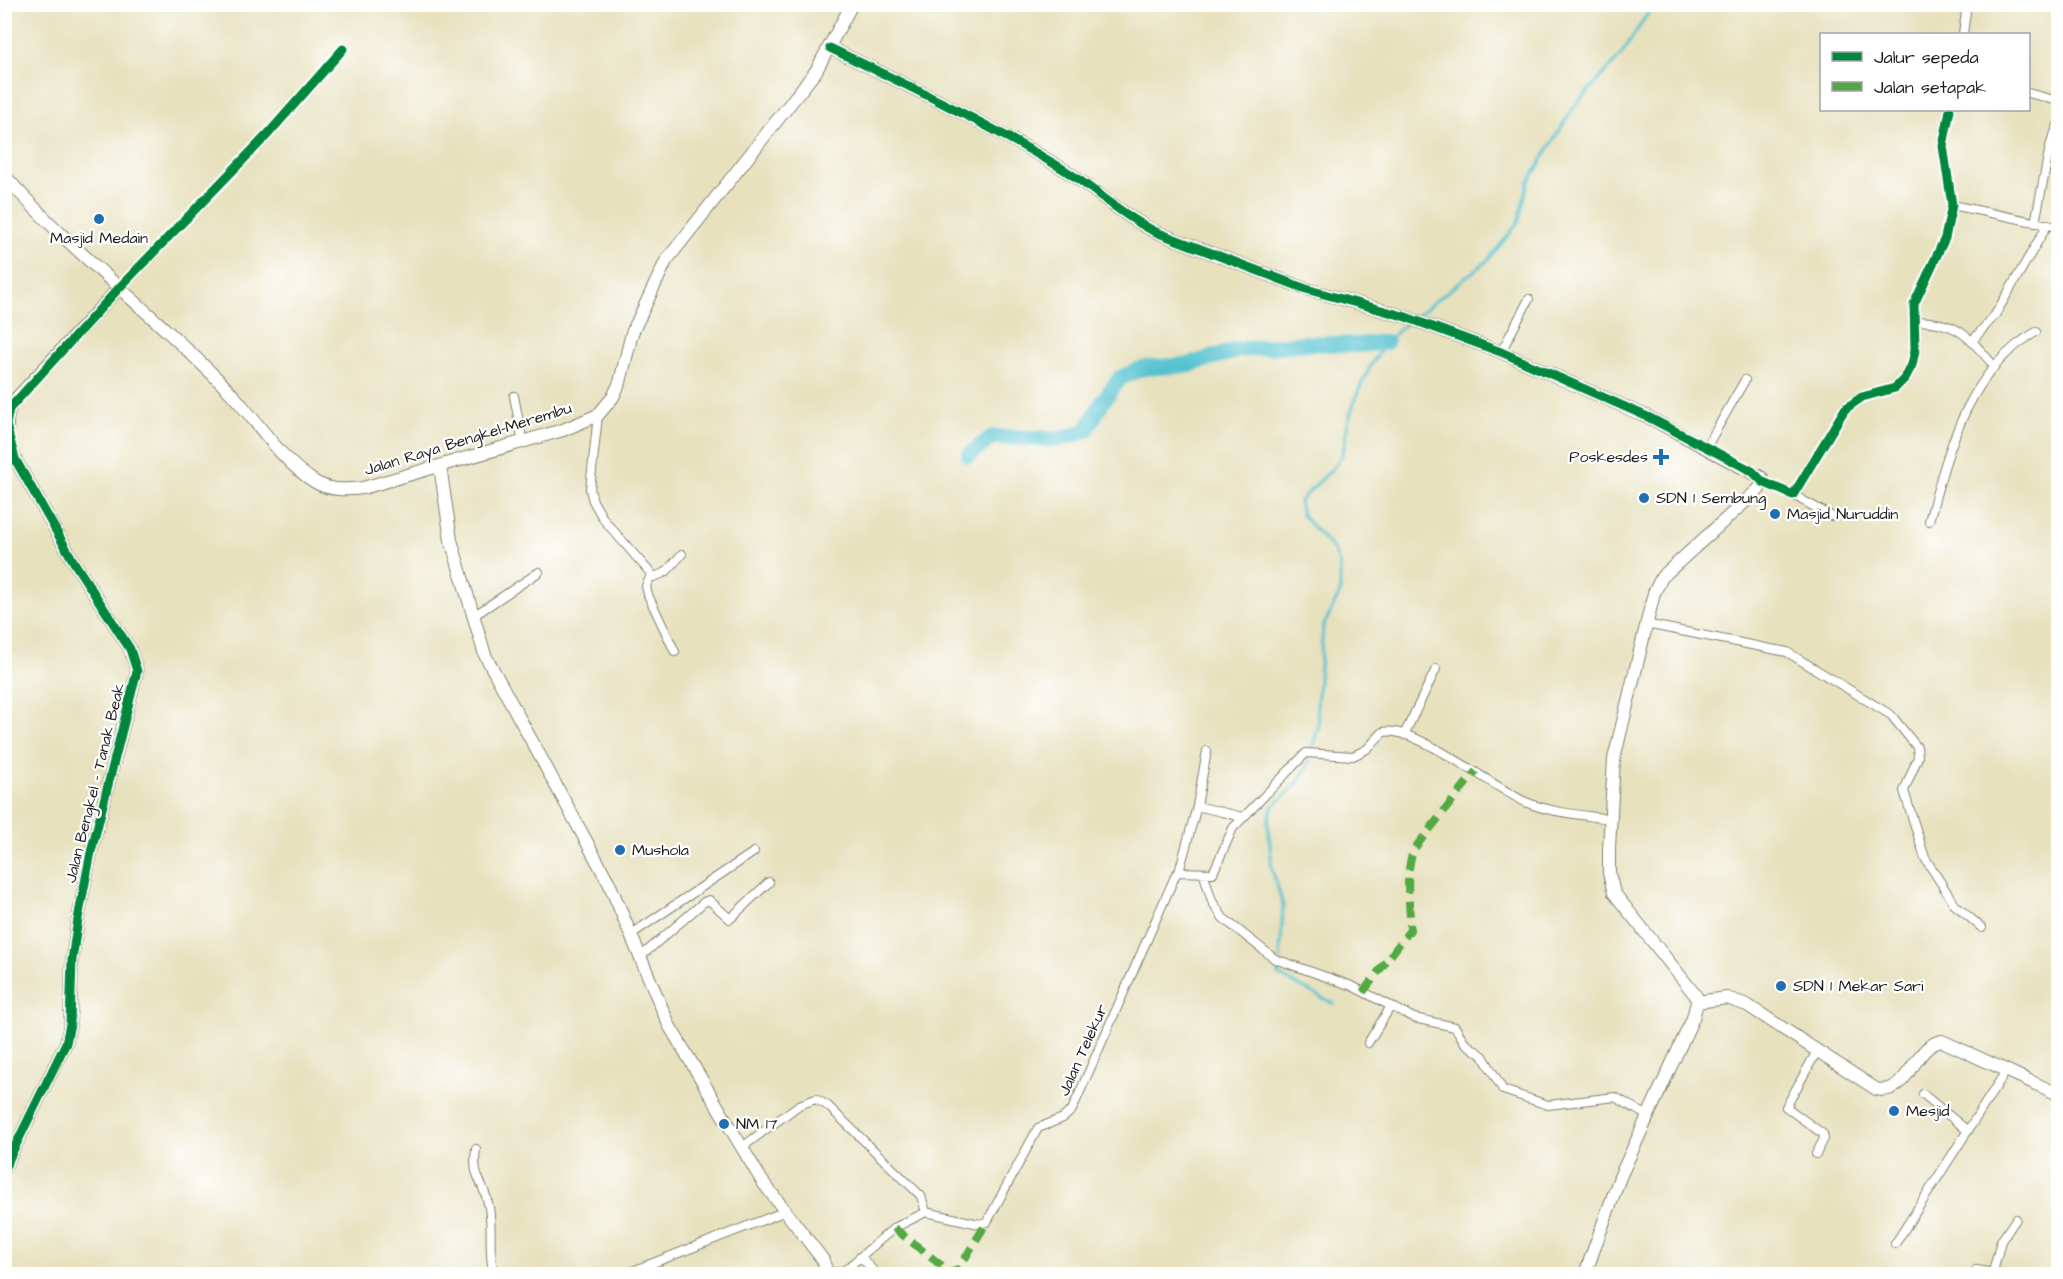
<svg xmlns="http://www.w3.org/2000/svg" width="2063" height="1279" viewBox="0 0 2063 1279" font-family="'Architects Daughter',sans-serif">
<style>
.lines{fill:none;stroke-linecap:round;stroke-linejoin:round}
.stream{stroke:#56c2d0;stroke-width:3}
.river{stroke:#56c2d0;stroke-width:16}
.street-casing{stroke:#827e6d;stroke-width:10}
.secondary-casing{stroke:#827e6d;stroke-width:14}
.street{stroke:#fff;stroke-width:8}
.secondary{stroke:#fff;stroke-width:12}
.quiet{stroke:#52a943;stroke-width:8;stroke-dasharray:15 8;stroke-linecap:butt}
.cycleway-casing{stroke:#fff;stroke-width:13}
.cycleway{stroke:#00873e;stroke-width:9}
.poi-dot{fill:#1f6fb2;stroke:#fff;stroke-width:2}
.labels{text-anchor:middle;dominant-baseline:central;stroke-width:4.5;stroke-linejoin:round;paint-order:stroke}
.poi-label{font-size:16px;fill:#1c1c1c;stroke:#fff;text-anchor:start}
.street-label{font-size:16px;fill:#1c1c1c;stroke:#fff}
</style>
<rect width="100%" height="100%" fill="#fff"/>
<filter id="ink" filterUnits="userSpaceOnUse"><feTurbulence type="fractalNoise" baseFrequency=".0167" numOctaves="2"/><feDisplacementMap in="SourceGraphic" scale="12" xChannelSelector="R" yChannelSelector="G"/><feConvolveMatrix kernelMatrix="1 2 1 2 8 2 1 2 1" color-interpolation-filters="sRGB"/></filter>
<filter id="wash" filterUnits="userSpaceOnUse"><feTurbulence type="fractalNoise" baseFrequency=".008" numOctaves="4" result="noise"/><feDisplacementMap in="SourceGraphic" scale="24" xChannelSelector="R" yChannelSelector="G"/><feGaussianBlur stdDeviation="1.35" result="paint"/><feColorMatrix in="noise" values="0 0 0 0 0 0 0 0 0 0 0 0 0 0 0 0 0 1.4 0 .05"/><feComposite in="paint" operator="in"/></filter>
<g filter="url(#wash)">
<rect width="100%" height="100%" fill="#e7e1be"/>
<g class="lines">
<path class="stream" d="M1416,316l72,-56 30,-37 10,-40 45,-75 48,-53 33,-51
M1280,959l3,-54 -11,-36 -4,-47 4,-15 24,-22 11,-18 12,-43 -2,-17 6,-80 17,-34v-27l-6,-16 -32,-35 -3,-13c12,-14 36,-32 43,-48 4,-10 3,-21 6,-31 9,-37 30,-79 60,-101
M1279,965l-1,10 56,29"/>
<path class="river" d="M969,455l23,-18 69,2 25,-8 17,-30 17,-23 23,-10 45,-3 50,-15 68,-7 53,2 27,-3"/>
</g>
</g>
<g filter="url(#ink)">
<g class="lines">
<defs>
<path id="street" d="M1963,34l4,-30
M2028,93l30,8
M1952,205l106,22
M2035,223l15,-77 8,-21
M119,288l149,-154 75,-85
M1914,321c44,0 54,15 81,46
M1973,340l22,-25 53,-91
M1501,352l28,-53
M514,396l9,47
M598,415l-8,74 3,12 11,19 50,57 12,-5 16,-18
M1707,446l38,-66
M1763,482l30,13 52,-86 17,-12 33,-9 10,-10 7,-13 3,-15 -1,-46 31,-66 7,-33 -9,-59 7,-36
M1793,495l38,21
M1929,521c19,-70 39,-151 107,-189
M651,575l-5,11 2,9 27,57
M472,617l67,-45
M1646,624l141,28 104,63 26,32 1,10 -14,34 21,67 30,47 27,23
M1404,735l32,-66
M1197,806l46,11
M1179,872l18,-66 10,-55
M1204,875l8,26 11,17 52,41 77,27 62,32 41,9 10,16 18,13 20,34 45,15 67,-8 31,18
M630,935l124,-83
M639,958l65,-56 5,-2 21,19 39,-37
M1368,1043l23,-37
M1923,1094l45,37
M741,1148l58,-43 17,-6 12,7 93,90 5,16
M476,1149c-4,29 6,29 12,54 6,23 -1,48 6,71
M1816,1154l8,-15 -1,-5 -37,-27 31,-56
M1895,1244l111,-173
M861,1257l15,17
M1976,1270l24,4
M1993,1272l8,-31 15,-22
M625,1274l161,-63
M830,1274l15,-4 49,-42 32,-16 53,12 8,-2 51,-94 25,-10 9,-8 104,-236 3,-2 34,1 20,-45 73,-75 47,3 14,-7 16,-17c33,-7 113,58 145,71 25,10 56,12 82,16"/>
<path id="secondary" d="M830,48c77,37 154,74 228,118 34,20 63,49 98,66l150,57 97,27 98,36 147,65 114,61 1,4 -4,7 -97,88 -8,16 -40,166 -5,89v25l5,20 82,103 1,6 30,-4 20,7 129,84c33,8 37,-44 66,-48l116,53
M4,175c69,79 155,142 227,218 27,29 50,68 84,89 15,9 32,8 48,6l200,-58 35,-15 15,-18 7,-15 12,-49 34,-72 150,-190 36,-67
M440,466l11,74 34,115 124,228 60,142 93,156 61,79 4,14
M4,1169l62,-126 4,-19 2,-64 6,-41 13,-67 46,-181 -7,-22 -55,-85 -60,-105c-7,-19 -13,-38 -2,-57l106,-114
M1585,1274l35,-97 73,-159 4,-16"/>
</defs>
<use href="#street" class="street-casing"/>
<use href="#secondary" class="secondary-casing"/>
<use href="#street" class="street"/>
<use href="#secondary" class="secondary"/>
<path class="quiet" d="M1363,992l47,-62c1,-27 -7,-54 4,-81l62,-78
M894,1228l57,45 7,-3 29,-48"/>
<defs>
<path id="cycleway" d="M830,48c77,37 154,74 228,118 34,20 63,49 98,66l150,57 97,27 98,36 147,65 104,54 11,11 30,13 52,-86 17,-12 33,-9 10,-10 7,-13 3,-15 -1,-46 31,-66 7,-33 -9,-59 7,-36
M4,1169l62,-126 4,-19 2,-64 6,-41 13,-67 46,-181 -7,-22 -55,-85 -60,-105 -9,-34 3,-16 110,-121 149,-154 75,-85"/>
</defs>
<use href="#cycleway" class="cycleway-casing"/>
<use href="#cycleway" class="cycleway"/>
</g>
</g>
<g class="poi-dot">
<circle cx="99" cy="219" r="6"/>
<path d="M1658 448h6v6h6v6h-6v6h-6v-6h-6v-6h6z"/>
<circle cx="1644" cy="498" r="6"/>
<circle cx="1775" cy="514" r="6"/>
<circle cx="620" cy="850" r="6"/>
<circle cx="1781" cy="986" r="6"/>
<circle cx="1894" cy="1111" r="6"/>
<circle cx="724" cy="1124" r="6"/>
</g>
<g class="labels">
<g class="poi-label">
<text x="99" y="238" text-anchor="middle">Masjid Medain</text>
<text x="1648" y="457" text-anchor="end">Poskesdes</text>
<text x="1656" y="498">SDN 1 Sembung</text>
<text x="1787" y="514">Masjid Nuruddin</text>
<text x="632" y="850">Mushola</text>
<text x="1793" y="986">SDN 1 Mekar Sari</text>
<text x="1906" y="1111">Mesjid</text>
<text x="736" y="1124">NM 17</text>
</g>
<g class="street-label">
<text transform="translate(468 439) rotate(-17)">Jalan Raya Bengkel-Merembu</text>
<text transform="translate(95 783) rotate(-76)">Jalan Bengkel - Tanak Beak</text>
<text transform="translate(1083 1050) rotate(-66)">Jalan Telekur</text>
</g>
</g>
<rect width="2063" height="1279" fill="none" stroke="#fff" stroke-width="24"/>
<rect x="1820" y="33" width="210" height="78" fill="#ffffff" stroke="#a4a4a4" stroke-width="1.5"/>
<rect x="1832" y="52" width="30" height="9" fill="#00873e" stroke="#a4a4a4" stroke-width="1.5"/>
<text x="1874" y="63" font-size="18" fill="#1c1c1c">Jalur sepeda</text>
<rect x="1832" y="82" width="30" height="9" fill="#52a943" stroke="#a4a4a4" stroke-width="1.5"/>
<text x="1874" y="93" font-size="18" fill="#1c1c1c">Jalan setapak</text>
</svg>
